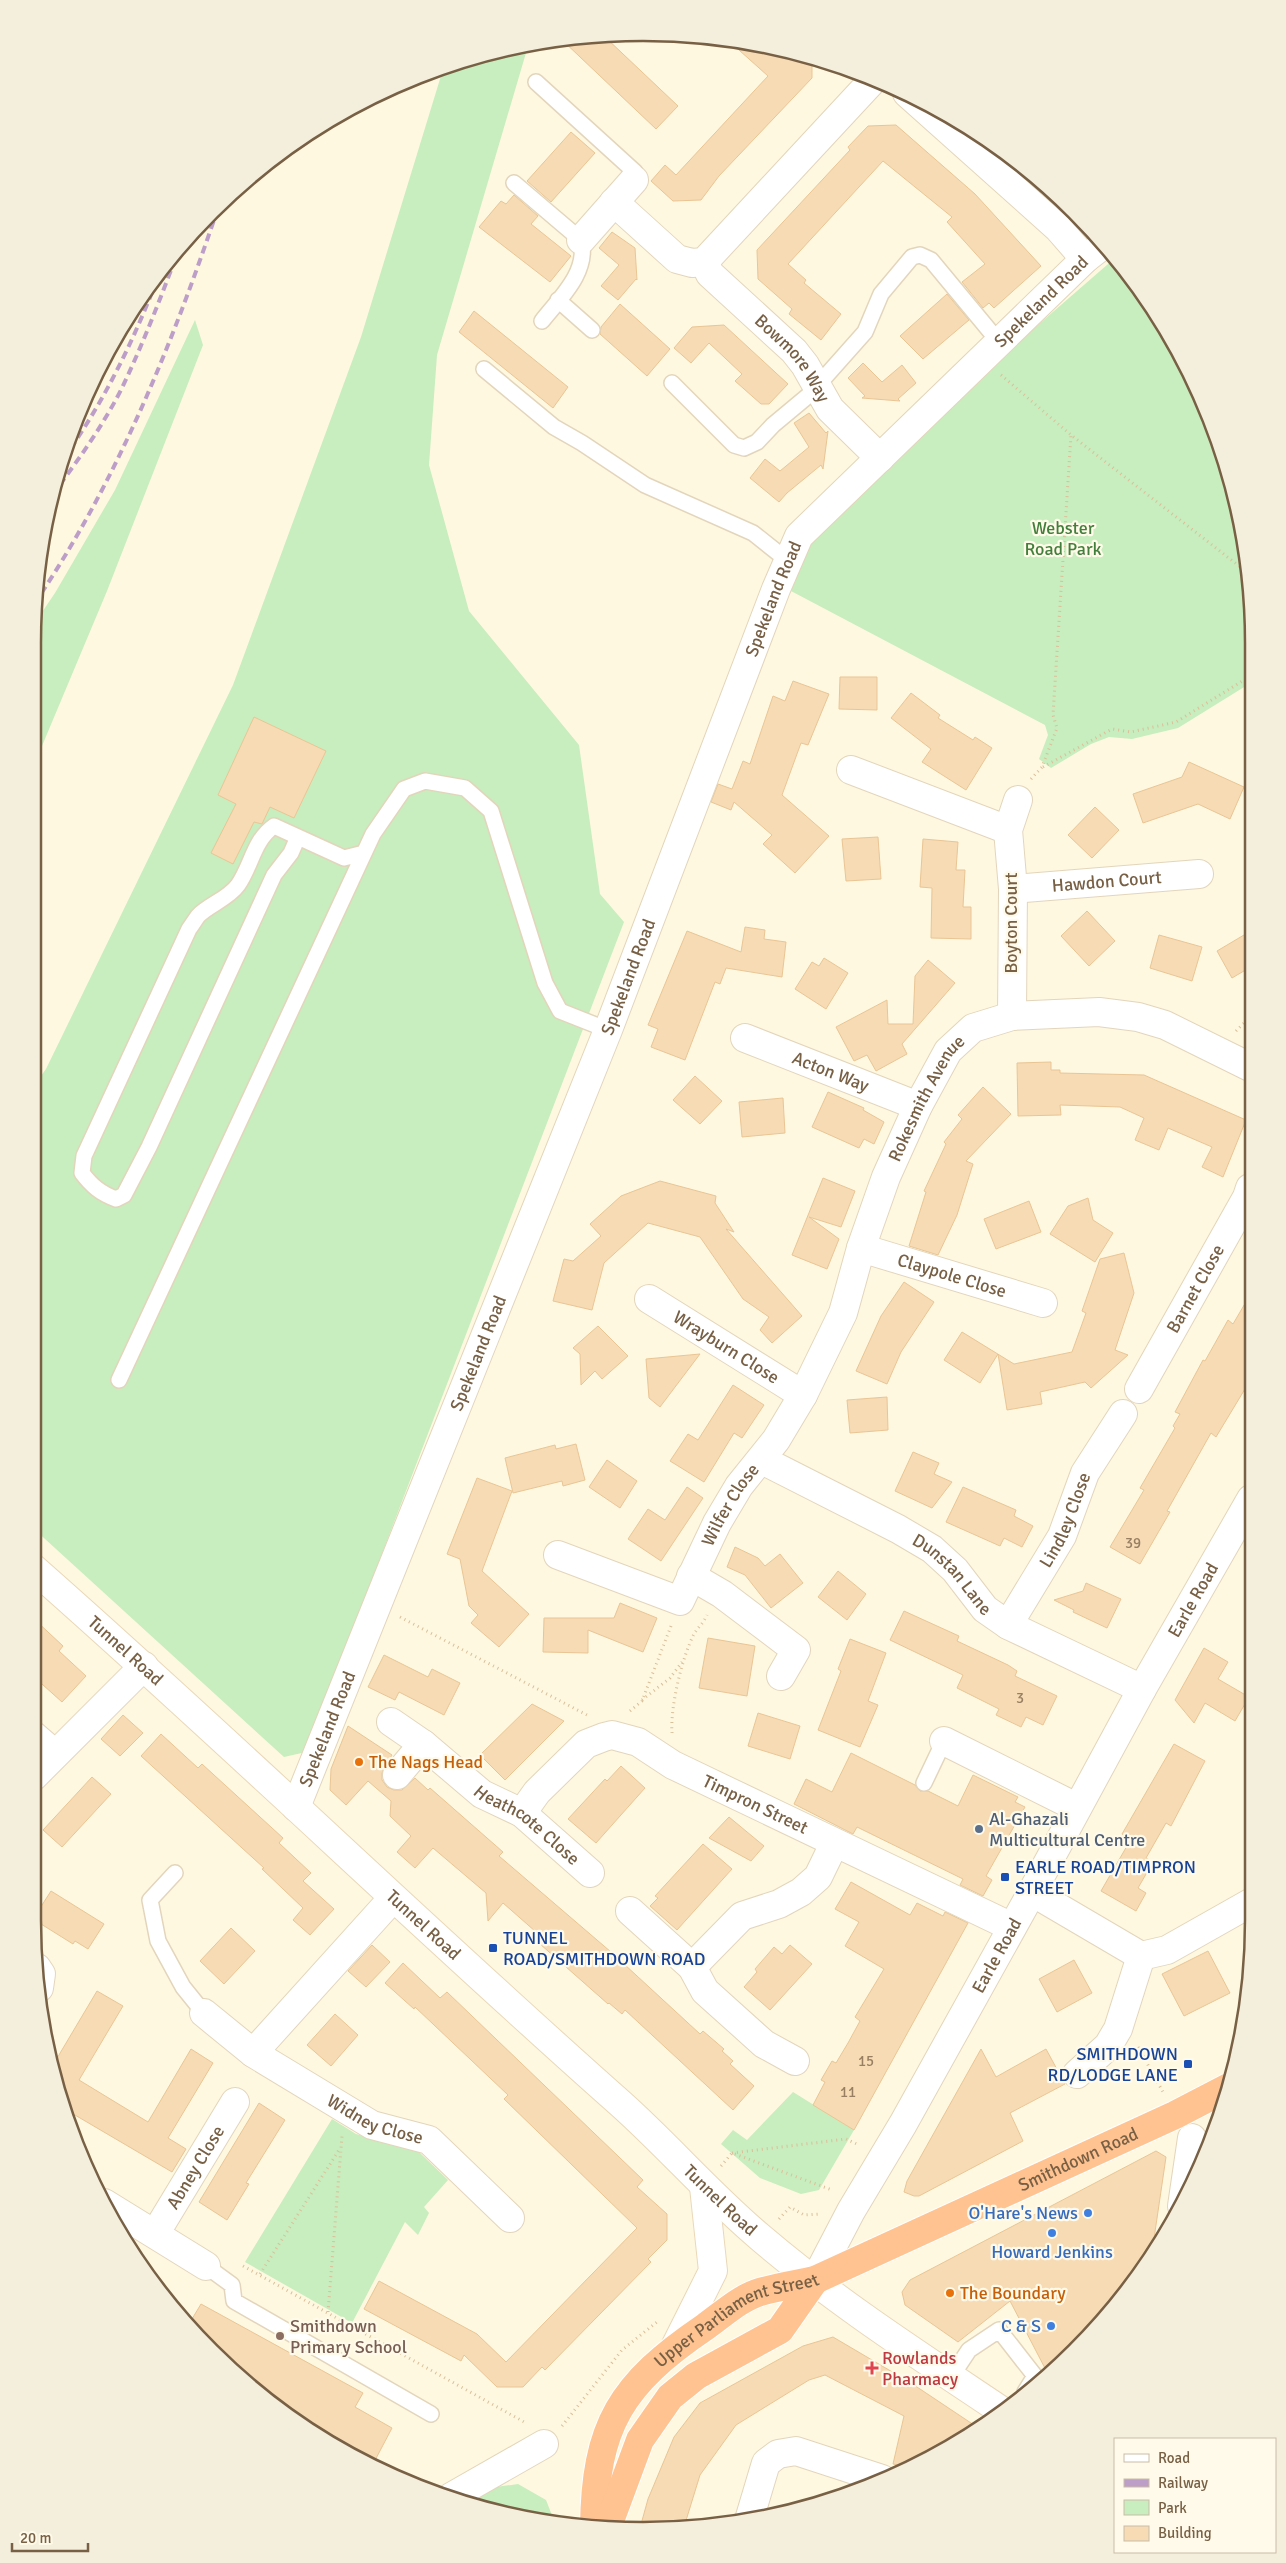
<svg xmlns="http://www.w3.org/2000/svg" width="1286" height="2563" viewBox="0 0 1286 2563" font-family="Signika,sans-serif">
<style>
.green{fill:#c8edbe}
.building{fill:#f6dbb5;stroke:#eac594}
.lines{fill:none;stroke-linecap:round;stroke-linejoin:round}
.lane-casing{stroke:#e3d5bb;stroke-width:18}
.street-casing{stroke:#e3d5bb;stroke-width:30}
.secondary-casing{stroke:#e9d8b9;stroke-width:30}
.highway-casing{stroke:#fff;stroke-width:30}
.path{stroke:#dbbf99;stroke-width:3;stroke-dasharray:1 4;stroke-linecap:butt}
.lane{stroke:#fff;stroke-width:15}
.street{stroke:#fff;stroke-width:28}
.secondary{stroke:#fff;stroke-width:28}
.highway{stroke:#ffc291;stroke-width:28}
.rail{stroke:#bd9ec8;stroke-width:4;stroke-dasharray:8 5;stroke-linecap:butt}
.food-dot{fill:#e8710a;stroke:#fffae9;stroke-width:2}
.service-dot{fill:#5c6f8a;stroke:#fffae9;stroke-width:2}
.transit-dot{fill:#1a4fb4;stroke:#fffae9;stroke-width:2}
.shop-dot{fill:#3f7fe0;stroke:#fffae9;stroke-width:2}
.education-dot{fill:#8d6e63;stroke:#fffae9;stroke-width:2}
.health-dot{fill:#e0444e;stroke:#fffae9;stroke-width:2}
.labels{text-anchor:middle;dominant-baseline:central;stroke-width:4.5;stroke-linejoin:round;paint-order:stroke}
.number-label{font-size:15px;fill:#987f61}
.street-label{font-size:18px;fill:#786045;stroke:#fffae9}
.park-label{font-size:18px;fill:#437f3c;stroke:#fffae9}
.food-label{font-size:18px;fill:#c56008;stroke:#fffae9;text-anchor:start}
.service-label{font-size:18px;fill:#4e5e75;stroke:#fffae9;text-anchor:start}
.transit-label{font-size:18px;fill:#164399;stroke:#fffae9;text-anchor:start}
.shop-label{font-size:18px;fill:#366cbe;stroke:#fffae9;text-anchor:end}
.education-label{font-size:18px;fill:#785e54;stroke:#fffae9;text-anchor:start}
.health-label{font-size:18px;fill:#be3a42;stroke:#fffae9;text-anchor:start}
.rim{fill:none;stroke:#786045;stroke-width:2.5}
</style>
<rect width="100%" height="100%" fill="#fef8e0"/>
<path class="green" d="M528,46l-91,309 -8,110 40,146 110,134 21,149 24,28 -318,830 -22,5 -251,-229v-441l13,-18 187,-384 128,-348 83,-271z
M1115,258l13,14 79,138 41,153 1,121 -71,44 -46,11 -23,-2 -18,7 -40,24 -12,-9 9,-24 -3,-10 -254,-134 20,-52 220,-208z
M195,320l8,25 -96,246 -73,174v-141l21,-31 60,-103z
M793,2092l61,38 -35,60 -18,4 -41,-16 -39,-34 12,-14 14,10z
M332,2119l24,15 62,17 30,29 -24,27 5,6 -11,22 -13,-13 -53,101 -107,-61z
M518,2484l28,16 9,23 -31,-4 -58,-18 23,-13z"/>
<path class="building" d="M604,36l74,70 -22,23 -96,-91z
M730,42l71,11 11,4v21l-93,98 -18,24 -28,1 -22,-20 14,-16 11,10 92,-99z
M896,125l79,69 66,72 -47,42 -5,-5 -6,5 -21,-26 23,-18 -38,-42 5,-5 -69,-56 -95,103 18,16 -2,3 37,31 -20,26 -32,-26 3,-5 -34,-30 -1,-29 93,-100 -2,-3 20,-21z
M571,132l24,21 -44,49 -24,-21z
M514,195l24,21 -7,8 40,32 -21,26 -71,-55 22,-26 5,3z
M612,232l23,16 2,32 -1,-1 -18,21 -17,-14 18,-21 -20,-17z
M947,294l22,26 -46,39 -23,-23z
M620,304l50,45 -23,27 -47,-42 1,-7z
M474,311l94,76 -15,21 -94,-76z
M724,325l64,59 -19,20h-8l-26,-23 7,-7 -33,-31 -18,20 -17,-15 18,-21z
M863,363l19,19 20,-17 14,18 -18,16 2,2 -38,-3 3,-2 -17,-18z
M809,413l17,20 2,-2 -5,38 -2,-4 -34,28 -8,9 -29,-24 15,-19 15,12 29,-24 -15,-24z
M840,677h37v33l-38,-1z
M793,681l36,13 -21,51 -7,-2 -19,52 47,41 -34,37 -32,-29 9,-9 -38,-33 -3,8 -20,-8 7,-18 14,5 11,-28 7,3 23,-68 12,5z
M911,693l29,22 -2,3 35,22 2,-3 17,11 -26,42 -44,-28 9,-13 -40,-31z
M254,717l72,34 -32,67 -24,-11 -8,17 -8,-2 -21,42 -22,-11 25,-49 -18,-9z
M1189,762l55,25 -14,32 -32,-15 -55,19 -10,-29 49,-17z
M1095,807l24,23 -27,28 -24,-23z
M878,837l3,42 -35,2 -4,-42z
M923,839l35,3 -2,28h9l-2,37h8v32l-40,-1 1,-50 -12,-1z
M1087,911l28,30 -26,25 -28,-30z
M745,927l20,3 -1,9 22,3 -4,35 -56,-9 -6,16 -5,-2 -30,78 -34,-13 7,-18 -10,-4 39,-94 54,21z
M1249,932v36l-17,10 -15,-27z
M1159,935l43,12 -10,34 -42,-13z
M824,958l24,15 -22,36 -31,-20 17,-27 7,4z
M928,960l27,23 -53,61 5,10 -31,17 -9,-16 -13,6 -18,-34 51,-27 1,24h25l2,-48z
M1051,1062v8h9v3l84,2 102,45 -23,57 -21,-10 10,-20 -44,-19 -9,22 -24,-10 9,-22 -24,-11 -60,-2 1,10 -43,1 -1,-53z
M695,1076l27,25 -22,23 -27,-24z
M983,1087l28,27 -45,47 7,3 -16,51 -19,40 -29,-9 17,-54 -2,-1 22,-47 -2,-2 18,-23 -4,-4z
M828,1092l36,16 -1,2 21,12 -10,22 -10,-5 -5,9 -47,-21z
M783,1098l2,35 -43,4 -3,-35z
M823,1178l32,13 -14,36 -32,-10 30,22 -12,30 -35,-14z
M660,1181l56,15 -1,7 19,29 -8,-3 76,87 -30,27 -12,-13 9,-13 -26,-18 -43,-62 -52,-14 -44,40 -12,47 -39,-9 11,-42 9,2 28,-25 -11,-12 31,-28z
M1088,1198l5,22 20,13 -18,29 -45,-28 18,-28z
M1029,1201l12,31 -45,17 -12,-30z
M1124,1253l10,40 -19,57 13,5 -37,33 -6,-6 -45,10 2,12 -35,6 -9,-56 -18,29 -36,-23 18,-28 52,32 58,-12 14,-39 -4,-2 18,-52z
M904,1282l30,20 -33,50 -14,32 -31,-13 25,-55z
M1250,1295l1,84 -35,58 -5,-4 -44,78 3,1 -30,52 -30,-17 34,-57 -4,-2 35,-60 -2,-2 7,-12 -5,-2 28,-52 2,1 23,-41 5,4z
M598,1326l30,30 -26,23 -7,-8 -14,14 -1,-31 -7,-6z
M700,1354l-40,53 -11,-9 -3,-39z
M733,1385l31,20 -22,33 -8,-5 -30,49 -34,-21 18,-27 10,6z
M887,1397l1,33 -38,3 -3,-33z
M576,1444l9,36 -22,6 -1,-5 -49,12 -8,-35 50,-13 1,4z
M913,1452l26,11 -5,11 18,8 -20,26 -37,-17z
M607,1460l30,21 -17,27 -31,-21z
M477,1478l35,13 -30,80 47,43 -30,33 -28,-24 7,-8 -9,-9 -9,-47 -13,-5z
M687,1487l16,11 -42,63 -33,-22 20,-30 17,11z
M963,1487l53,23 -2,6 19,10 -11,21 -18,-9 -4,8 -54,-24z
M735,1547l23,11 7,8 15,-12 23,29 -32,25 -26,-33 -18,-8z
M838,1571l28,23 -19,26 -29,-23z
M1086,1583l35,16 -14,29 -34,-16 1,-2 -20,-10 29,-9z
M620,1603l37,15 -14,34 -55,-22v23l-45,-1 1,-34h70z
M904,1611l55,25 -2,5 51,24 9,6 -2,5 42,20 -14,29 -17,-8 -5,10 -25,-12 3,-6 -42,-21 6,-13 -73,-35z
M33,1618l30,28 -4,5 27,25 -24,26 -29,-26z
M708,1638l47,8 -8,50 -48,-8z
M850,1639l36,14 -18,48 10,4 -18,42 -42,-17 23,-59 -3,-2z
M1204,1648l24,14 -10,17 31,18 -14,24 -30,-18 -11,20 -19,-23z
M384,1655l44,22 4,-8 28,14 -16,32 -45,-23 -4,8 -27,-13z
M532,1704l32,17 -59,59 -25,-25z
M758,1713l42,13 -10,33 -42,-13z
M123,1715l20,18 -23,23 -19,-17z
M348,1726l44,29 -10,18v7l5,7 7,3h8l13,-12 13,12 2,-2 73,64 -4,4 112,96 89,82 3,-3 21,18 -2,2 11,10 -3,3 24,22 -21,24 -108,-100 -3,4 -13,-11 -1,1 -68,-60 4,-5 -41,-36 -15,18 -2,-28 -53,-45 -18,20 -18,-16 14,-16 -21,-20 1,-15 -23,-20 -22,24 -16,-15 1,-21z
M161,1734l37,34 4,-4 81,74 -4,5 32,30 -8,8 31,28 -24,26 -17,-15 10,-12 -41,-39 2,-1 -123,-112z
M1174,1744l31,17 -34,65 -5,-3 -20,35 7,4 -15,26 8,5 -10,18 -35,-20 30,-52 -9,-5z
M851,1753l64,32 5,6h8l30,15 15,-31 45,22 -3,5 10,5 -39,69 6,4 -9,16 -23,-11 3,-6 -106,-52 -4,7 -59,-30 12,-25 26,13z
M621,1766l24,22 -49,55 -28,-24 37,-40 2,2z
M92,1777l19,17 -49,53 -19,-17z
M729,1817l35,29 -13,15 -42,-23z
M703,1844l29,25 -55,61 -27,-24 8,-8 -3,-2z
M851,1882l59,33 7,-12 26,13 2,-4 23,11 -114,207 -41,-25 12,-23 -4,-2 11,-19 4,2 12,-20 12,-22 -5,-4 29,-48 -39,-23 14,-24 -24,-13z
M51,1891l53,33 -16,25 -13,-8 -2,3 -40,-25z
M231,1928l24,23 -31,33 -24,-23z
M372,1945l18,17 -24,25 -18,-16z
M790,1945l22,19 -42,46 -26,-23 13,-15 -2,-3 19,-22 8,7z
M1208,1951l22,42 -46,23 -22,-42z
M1074,1960l18,33 -35,19 -18,-33z
M403,1963l37,35 7,-6 196,188 -6,7 30,27v26l-19,19 3,3 -106,108 -3,-3 -19,20h-26l-33,-32 -3,6 -97,-52 15,-28 98,53 29,28 131,-134 -133,-129 4,-4 -93,-88 -1,2 -29,-26z
M97,1991l26,15 -44,74 69,42 43,-73 22,14 -45,75 18,11 -14,23 -109,-64 -12,-44 2,1z
M335,2014l23,21 -27,31 -24,-21z
M981,2049l15,28 50,-28 19,35 -55,29 13,28 -104,55h-5l-10,-4 3,-11z
M259,2103l26,17 -39,63 3,1 -22,36 -28,-18z
M1156,2151l10,6 -15,102 -76,92 -27,23 -38,-73 -52,41 -53,-37 -3,-13 8,-12z
M201,2304l162,89 -8,14 37,21 -20,38 -34,-17 -98,-70 -51,-55z
M833,2337l78,46 69,46 -67,39 -20,-4 11,-48 -79,-41 -16,5 -73,45 -36,50 -16,52 -44,1 8,-29 26,-62 26,-34 103,-57z"/>
<g class="lines">
<defs>
<path id="lane" d="M536,82l99,90 -1,8
M514,183l67,57c8,32 -21,58 -39,81
M558,300l34,30
M484,369l70,58 28,16 63,42 108,48 34,27
M672,383l62,62 10,3 13,-6 16,-17 36,-30 56,-63 16,-38 31,-37 8,-2 11,5 68,82
M298,837l-7,16 -17,22 -125,272 -25,48 -8,4c-16,-6 -24,-13 -34,-26l2,-17 105,-227c3,-4 6,-9 9,-13 10,-11 30,-17 40,-31 14,-20 15,-44 36,-59l70,32 20,-5
M119,1380l254,-546 31,-45 21,-8 40,7 26,23 54,172 15,28 48,19
M924,1783l20,-42
M175,1873l-25,27 8,41 25,46 21,26
M206,2266l26,19 2,16 197,113
M951,2377l18,-27 30,-20 36,46 -10,16"/>
<g id="street">
<path d="M907,93l151,135 27,31"/>
<path d="M614,202l63,57 15,4 12,-1 169,-182"/>
<path d="M581,240l53,-60"/>
<path id="s1" d="M704,262l6,12 84,77 11,14 25,44 50,49"/>
<path d="M851,770l157,60"/>
<path id="s2" d="M1013,889l186,-15"/>
<path d="M1012,1016l1,-127 -5,-59 10,-30"/>
<path id="s3" d="M745,1038l173,68"/>
<path id="s4" d="M861,1248l182,55"/>
<path id="s5" d="M649,1299l154,96"/>
<path id="s6" d="M1139,1389l108,-192 3,-9"/>
<path id="s7" d="M762,1460l136,69 34,20 23,21 30,39 23,16 134,64"/>
<path id="s8" d="M558,1555l122,46 37,-78 22,-37 37,-46 27,-45 40,-82 18,-65 25,-71 32,-71 30,-55 25,-23 39,-12 87,-4 39,5 27,8 85,42"/>
<path d="M691,1576l31,18 74,56 -15,26"/>
<path id="s9" d="M1008,1625l54,-89 23,-63 38,-59"/>
<path id="s10" d="M391,1722l32,22 59,50 40,19 68,60"/>
<path d="M33,1735l22,19"/>
<path d="M944,1741l132,66"/>
<path d="M397,1775l26,-31"/>
<path d="M33,1777l111,-111"/>
<path id="s11" d="M296,1807l312,-777 168,-441 23,-53 286,-277 18,-14"/>
<path id="s12" d="M522,1813l15,-21 49,-48 18,-7 8,-2 26,7 35,23 339,162"/>
<path d="M1032,1892l109,64 26,-6 85,-48"/>
<path d="M630,1911l62,56 13,24 59,53 31,17"/>
<path d="M692,1967l50,-51 37,-12 22,-12 17,-15 16,-33"/>
<path d="M37,1968l4,6 -2,14"/>
<path d="M204,2013l49,40 140,-155"/>
<path id="s13" d="M253,2053l119,72 57,15 81,78"/>
<path d="M1077,2074l31,-28 10,-17 23,-73"/>
<path d="M104,2203l102,63"/>
<path d="M1182,2206l10,-68"/>
<path id="s14" d="M155,2234l80,-132"/>
<path id="s15" d="M815,2280l36,-69 52,-87 129,-232 110,-203 109,-190"/>
<path d="M451,2497l93,-53"/>
<path d="M749,2520l17,-57 12,-9 18,-3 86,28"/>
</g>
<g id="secondary">
<path id="s16" d="M33,1568c199,175 389,360 588,536 48,43 90,92 140,134 75,64 159,118 241,173"/>
<path d="M675,2347l38,-76 -9,-84"/>
</g>
<g id="highway">
<path id="s17" d="M594,2528c1,-103 27,-144 111,-201 17,-12 35,-29 55,-35 18,-5 37,-8 55,-12l360,-165 54,-28"/>
<path d="M607,2529l33,-89 30,-43 26,-21 84,-46 35,-50"/>
</g>
</defs>
<use href="#lane" class="lane-casing"/>
<use href="#street" class="street-casing"/>
<use href="#secondary" class="secondary-casing"/>
<use href="#highway" class="highway-casing"/>
<path class="path" d="M1001,375l70,60 177,138
M1043,767l69,-38 19,3 45,-10 73,-45
M1031,779l11,-12 15,-39 -4,-13 18,-280
M1236,1031l14,-14
M400,1617l187,98
M642,1700l28,-22 12,-16
M630,1711l12,-10 29,-75
M672,1733c-2,-25 10,-76 22,-99 4,-7 9,-10 13,-19
M1138,2047l25,45
M732,2153l114,-14 13,6
M721,2166l11,-13 100,37
M779,2219l11,-12 14,8 16,-1
M243,2266l283,157
M260,2274l79,-124
M328,2312l14,-176
M562,2426l60,-76 35,-28"/>
<use href="#lane" class="lane"/>
<use href="#street" class="street"/>
<use href="#secondary" class="secondary"/>
<use href="#highway" class="highway"/>
<path class="rail" d="M63,459c42,-58 73,-123 98,-190
M52,495c25,-33 50,-68 69,-105 22,-46 40,-93 58,-141
M34,604c82,-120 138,-259 184,-396"/>
</g>
<g class="food-dot">
<circle cx="359" cy="1762" r="5"/>
<circle cx="950" cy="2293" r="5"/>
</g>
<circle class="service-dot" cx="979" cy="1829" r="5"/>
<g class="transit-dot">
<rect x="1000" y="1872" width="10" height="10" rx="2.5"/>
<rect x="488" y="1943" width="10" height="10" rx="2.5"/>
<rect x="1183" y="2059" width="10" height="10" rx="2.5"/>
</g>
<g class="shop-dot">
<circle cx="1088" cy="2213" r="5"/>
<circle cx="1052" cy="2233" r="5"/>
<circle cx="1051" cy="2326" r="5"/>
</g>
<circle class="education-dot" cx="280" cy="2336" r="5"/>
<path class="health-dot" d="M869.5 2360.5h5v5h5v5h-5v5h-5v-5h-5v-5h5z"/>
<g class="labels">
<g class="number-label">
<text x="1133" y="1543">39</text>
<text x="1020" y="1698">3</text>
<text x="866" y="2061">15</text>
<text x="848" y="2092">11</text>
</g>
<g class="street-label">
<text stroke="none"><textPath href="#s11" startOffset="1704">Spekeland Road</textPath></text>
<text stroke="none"><textPath href="#s1" startOffset="132">Bowmore Way</textPath></text>
<text stroke="none"><textPath href="#s11" startOffset="1299">Spekeland Road</textPath></text>
<text stroke="none"><textPath href="#s2" startOffset="94">Hawdon Court</textPath></text>
<text transform="translate(1011 923) rotate(-90)">Boyton Court</text>
<text stroke="none"><textPath href="#s11" startOffset="894">Spekeland Road</textPath></text>
<text stroke="none"><textPath href="#s3" startOffset="92">Acton Way</textPath></text>
<text stroke="none"><textPath href="#s8" startOffset="694">Rokesmith Avenue</textPath></text>
<text stroke="none"><textPath href="#s4" startOffset="95">Claypole Close</textPath></text>
<text stroke="none"><textPath href="#s6" startOffset="115">Barnet Close</textPath></text>
<text stroke="none"><textPath href="#s5" startOffset="91">Wrayburn Close</textPath></text>
<text stroke="none"><textPath href="#s11" startOffset="489">Spekeland Road</textPath></text>
<text stroke="none"><textPath href="#s8" startOffset="239">Wilfer Close</textPath></text>
<text stroke="none"><textPath href="#s9" startOffset="120">Lindley Close</textPath></text>
<text stroke="none"><textPath href="#s7" startOffset="224">Dunstan Lane</textPath></text>
<text stroke="none"><textPath href="#s15" startOffset="778">Earle Road</textPath></text>
<text stroke="none"><textPath href="#s16" startOffset="124">Tunnel Road</textPath></text>
<text stroke="none"><textPath href="#s11" startOffset="84">Spekeland Road</textPath></text>
<text stroke="none"><textPath href="#s12" startOffset="282">Timpron Street</textPath></text>
<text stroke="none"><textPath href="#s10" startOffset="171">Heathcote Close</textPath></text>
<text stroke="none"><textPath href="#s16" startOffset="529">Tunnel Road</textPath></text>
<text stroke="none"><textPath href="#s15" startOffset="372">Earle Road</textPath></text>
<text stroke="none"><textPath href="#s13" startOffset="140">Widney Close</textPath></text>
<text stroke="none"><textPath href="#s17" startOffset="654">Smithdown Road</textPath></text>
<text stroke="none"><textPath href="#s14" startOffset="78">Abney Close</textPath></text>
<text stroke="none"><textPath href="#s16" startOffset="934">Tunnel Road</textPath></text>
<text stroke="none"><textPath href="#s17" startOffset="275">Upper Parliament Street</textPath></text>
</g>
<g class="park-label">
<text x="1063" y="528">Webster<tspan x="1063" dy="21">Road Park</tspan></text>
</g>
<g class="food-label">
<text x="369" y="1762">The Nags Head</text>
<text x="960" y="2293">The Boundary</text>
</g>
<g class="service-label">
<text x="989" y="1819">Al-Ghazali<tspan x="989" dy="21">Multicultural Centre</tspan></text>
</g>
<g class="transit-label">
<text x="1015" y="1867">EARLE ROAD/TIMPRON<tspan x="1015" dy="21">STREET</tspan></text>
<text x="503" y="1938">TUNNEL<tspan x="503" dy="21">ROAD/SMITHDOWN ROAD</tspan></text>
<text x="1178" y="2054" text-anchor="end">SMITHDOWN<tspan x="1178" dy="21">RD/LODGE LANE</tspan></text>
</g>
<g class="shop-label">
<text x="1078" y="2213">O'Hare's News</text>
<text x="1052" y="2252" text-anchor="middle">Howard Jenkins</text>
<text x="1041" y="2326">C &amp; S</text>
</g>
<g class="education-label">
<text x="290" y="2326">Smithdown<tspan x="290" dy="21">Primary School</tspan></text>
</g>
<g class="health-label">
<text x="882" y="2358">Rowlands<tspan x="882" dy="21">Pharmacy</tspan></text>
</g>
</g>
<path d="M0 0H1286V2563H0ZM643 41H643A602 602 0 0 1 1245 643V1920A602 602 0 0 1 643 2522H643A602 602 0 0 1 41 1920V643A602 602 0 0 1 643 41Z" fill="#f4eedc" fill-rule="evenodd"/>
<path class="rim" d="M643 41H643A602 602 0 0 1 1245 643V1920A602 602 0 0 1 643 2522H643A602 602 0 0 1 41 1920V643A602 602 0 0 1 643 41Z"/>
<rect x="1114" y="2438" width="162" height="115" fill="#fffae9" stroke="#c9bca7"/>
<rect x="1124" y="2454" width="25" height="8" fill="#ffffff" stroke="#c9bca7"/>
<text x="1158" y="2463" font-size="15" fill="#786045">Road</text>
<rect x="1124" y="2479" width="25" height="8" fill="#bd9ec8" stroke="#c9bca7"/>
<text x="1158" y="2488" font-size="15" fill="#786045">Railway</text>
<rect x="1124" y="2500" width="25" height="15" fill="#c8edbe" stroke="#c9bca7"/>
<text x="1158" y="2513" font-size="15" fill="#786045">Park</text>
<rect x="1124" y="2526" width="25" height="15" fill="#f6dbb5" stroke="#c9bca7"/>
<text x="1158" y="2538" font-size="15" fill="#786045">Building</text>
<path d="M12 2543v8h76v-8" fill="none" stroke="#786045" stroke-width="2.5"/>
<text x="20" y="2543" font-size="15" fill="#786045" stroke="#fffae9" stroke-width="4" paint-order="stroke">20 m</text>
</svg>
